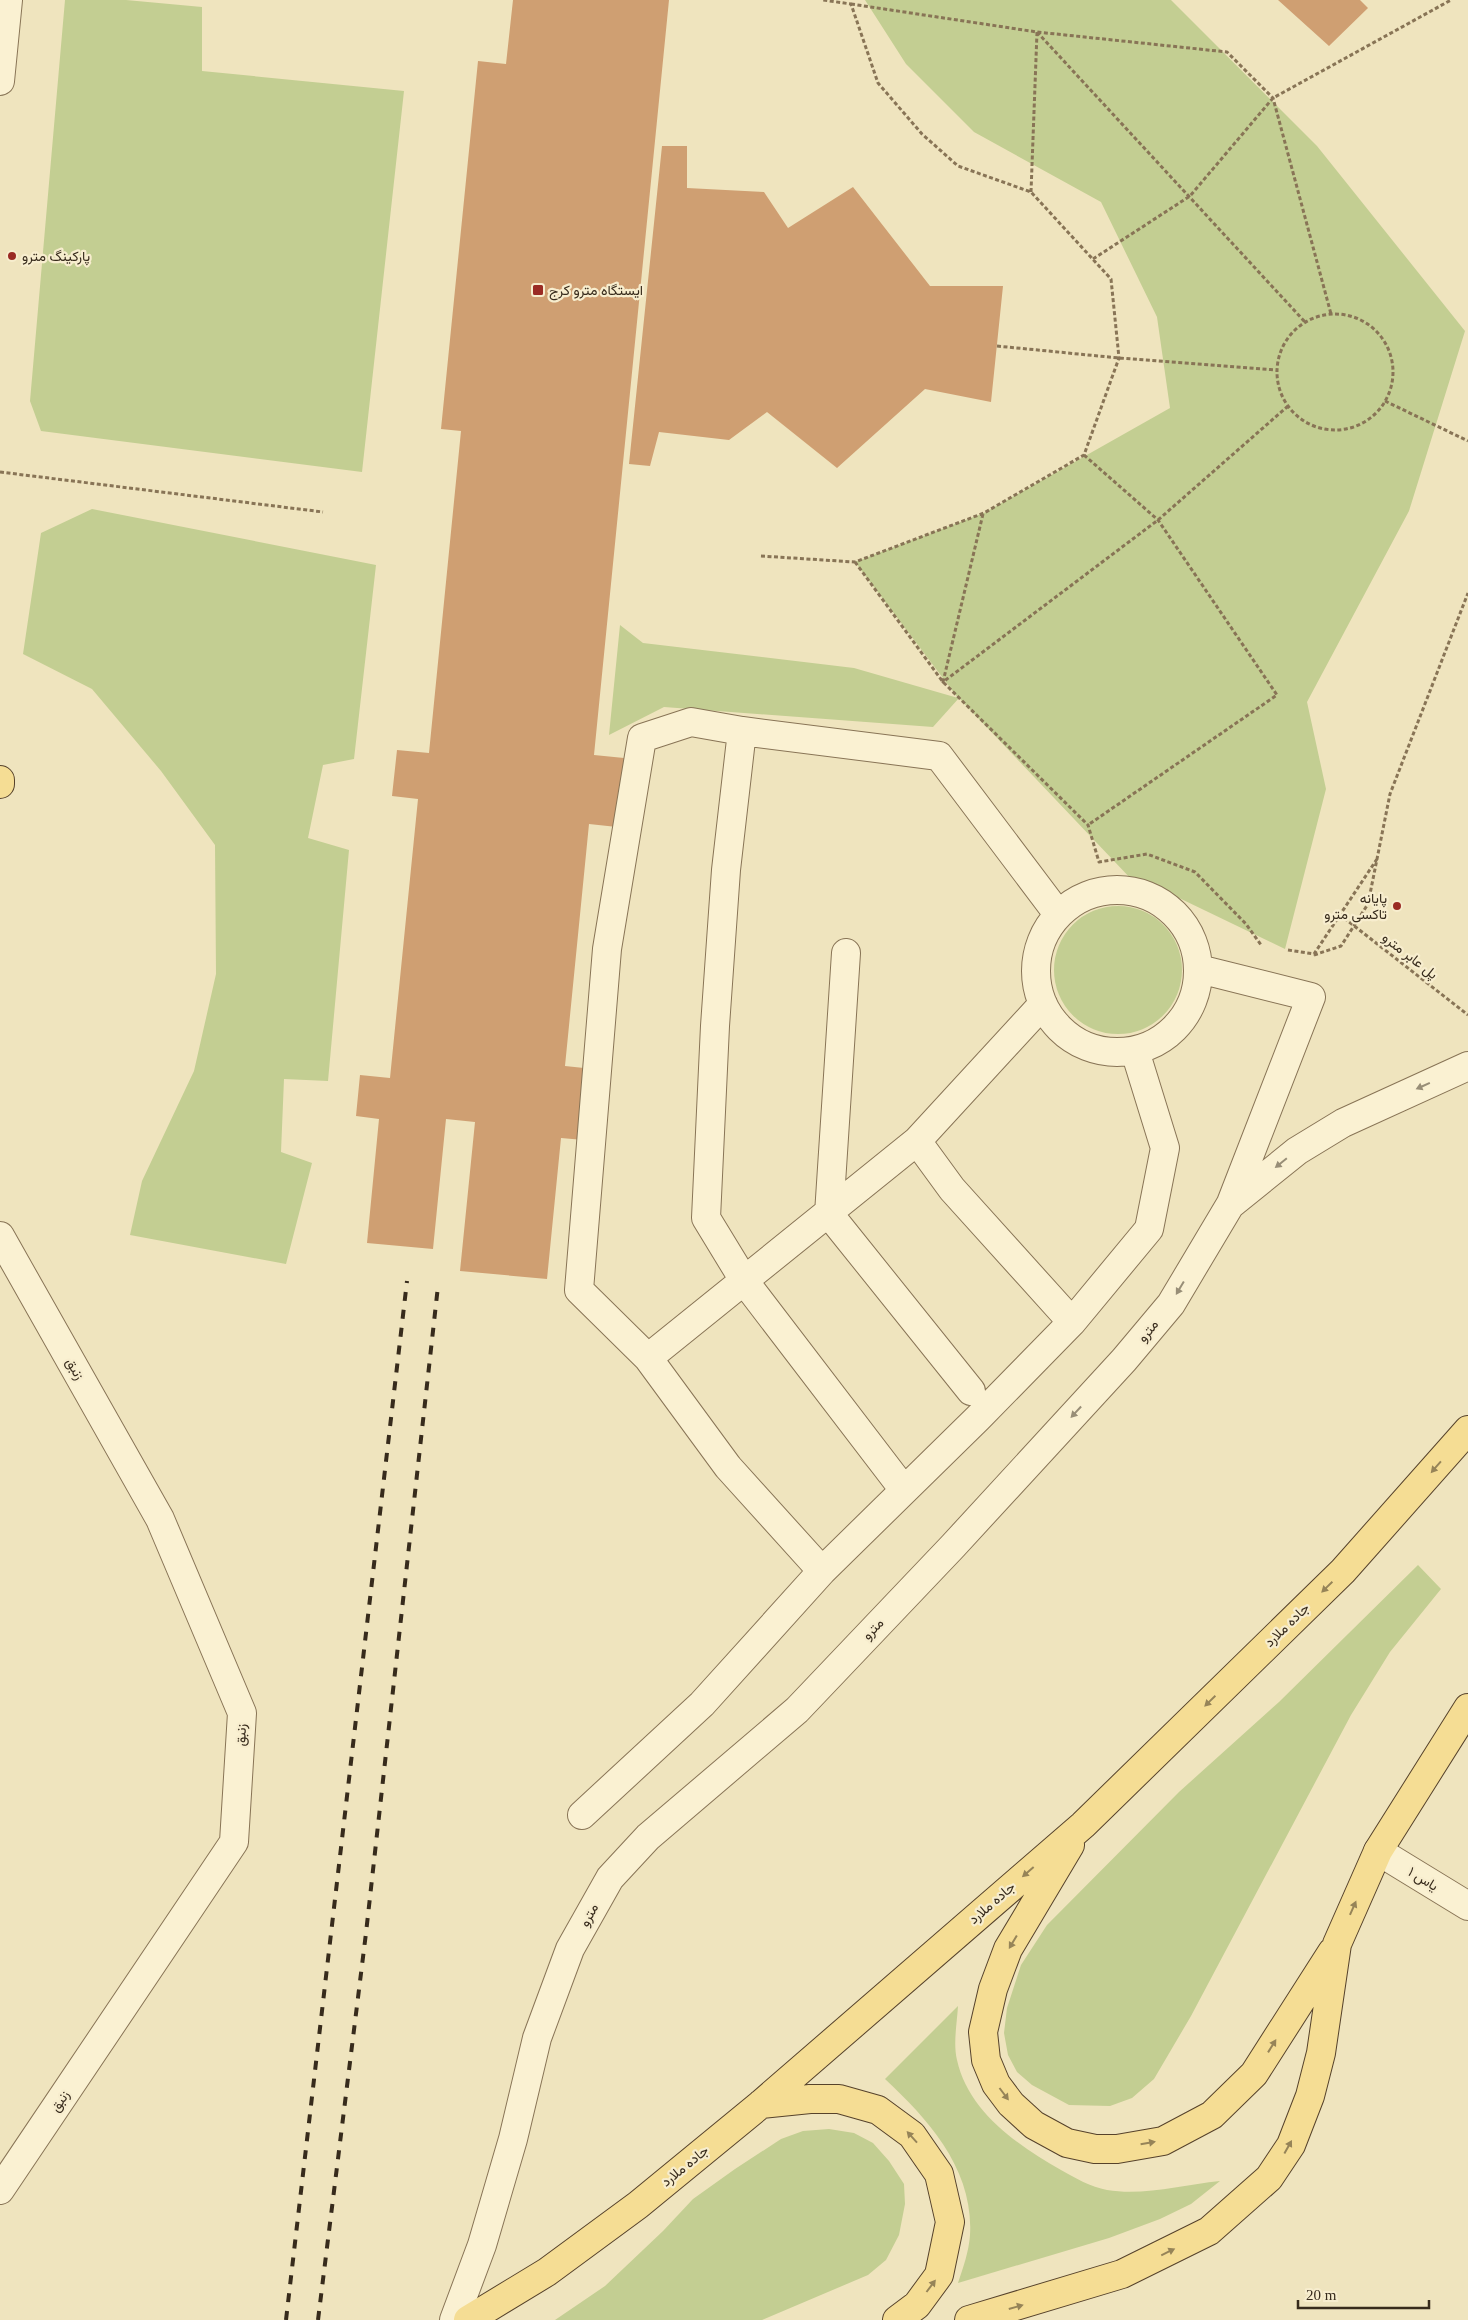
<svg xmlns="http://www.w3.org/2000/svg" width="1468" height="2320" viewBox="0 0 1468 2320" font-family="'Times New Roman',Vazirmatn,serif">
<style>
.green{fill:#c3ce92}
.building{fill:#cf9f72}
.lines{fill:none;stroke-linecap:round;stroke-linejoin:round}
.minor-casing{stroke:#887456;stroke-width:30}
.major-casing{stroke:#56422b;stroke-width:30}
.path{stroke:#887456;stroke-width:3;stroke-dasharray:4 2.5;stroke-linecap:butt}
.minor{stroke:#faf1d2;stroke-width:28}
.major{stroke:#f5dd94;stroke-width:28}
.rail{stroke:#372b1c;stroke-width:4;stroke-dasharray:9 9;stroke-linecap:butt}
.path-bridge{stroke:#887456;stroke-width:3;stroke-dasharray:4 2.5;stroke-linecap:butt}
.oneway{fill:#988e77}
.oneway2{fill:#968458}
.poi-dot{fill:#9a2b24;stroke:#f7edce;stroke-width:2}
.labels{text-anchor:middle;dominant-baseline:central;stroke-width:4.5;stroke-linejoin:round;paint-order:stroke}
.poi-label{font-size:14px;fill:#372b1c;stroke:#f7edce;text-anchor:start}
.street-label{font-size:14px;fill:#372b1c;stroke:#f7edce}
</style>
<rect width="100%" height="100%" fill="#efe4be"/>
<path class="green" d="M65,0h61l76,7v64l202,20 -42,381 -321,-41 -11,-30z
M865,0h306l146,146 148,185 -56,180 -102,191 19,87 -41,160 -108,-52 -44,-16 -174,-183 -26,29 -269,-20 -55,28 11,-110 23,18 211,25 104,30 -103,-136 129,-49 186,-105 -13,-91 -56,-115 -127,-70 -68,-68z
M92,509l284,56 -22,194 -31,6 -15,73 41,12 -21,231 -44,-2 -3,73 31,11 -26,101 -156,-29 12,-54 52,-110 22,-97 -1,-129 -54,-74 -69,-82 -69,-35 18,-121z
M1054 970a64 64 0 1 1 128 0a64 64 0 1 1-128 0Z
M1418,1565l23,24 -51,63 -39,63 -160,301 -37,63 -22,19 -22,8 -41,-1 -37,-20 -15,-13 -9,-17 -4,-22 3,-25 14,-43 26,-40 132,-133 100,-90z
M958,2006c-1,17 -5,38 -1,54 11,51 61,86 104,110 14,8 30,17 46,20 36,6 76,-5 113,-9l-29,23 -31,15 -51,19 -151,45c5,-15 11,-32 12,-48 4,-65 -41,-115 -85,-156z
M829,2129l25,4 19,10 16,18 15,23 1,20 -6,31 -13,25 -18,15 -106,45h-207l50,-34 58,-55 30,-32 42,-30 46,-30 22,-8z"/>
<path class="building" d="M513,0h156l-75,755 30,3 -7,69 -28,-3 -24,242 38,4 -8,71 -34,-3 -14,141 -87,-8 15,-149 -29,-3 -13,130 -66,-6 12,-124 -23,-3 4,-41 30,3 28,-279 -26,-3 5,-46 32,3 32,-322 -20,-2 37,-368 28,3z
M1278,0h82l8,8 -39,38z
M662,146h25v42l77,4 24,36 65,-41 77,99h73l-12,116 -66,-13 -88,79 -70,-56 -38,28 -70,-8 -9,34 -21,-2z"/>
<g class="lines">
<defs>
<path id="minor" d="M0,81l8,-81
M742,731l-51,-9 -49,16 -35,211 -28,341 69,68 80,109 94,104
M1036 971a81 81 0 1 1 162 0a81 81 0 1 1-162 0Z
M846,953l-17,261 142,177
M1199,969l112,28 -80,206
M917,1141l35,48 120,133
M0,1236l160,283 82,194 -8,129 -234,348
M648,1358l269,-217 126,-137
M904,1490l-159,-208 -39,-64 9,-192 11,-156 16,-139 197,25 119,158
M582,1815l120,-111 120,-133 156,-153 94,-96 77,-93 16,-81 -30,-97
M1378,1851l90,55
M454,2320l28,-75 31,-106 24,-101 33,-89 40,-71 38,-41 149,-127 156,-164 171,-186 47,-56 59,-99 67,-54 46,-28 125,-57"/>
<path id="major" d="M0,780v4
M1070,1845l-62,104 -15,40 -10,43 3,28 10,24 15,20 23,21 33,18 28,6h22l46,-8 49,-26 42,-41 78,-122
M761,2104l49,-5h29l39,11 34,25 27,39 11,48 -11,53 -22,30 -20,15
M468,2320l79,-48 91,-67 123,-101 322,-279 260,-254 125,-141
M969,2320l153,-46 87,-43 60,-53 22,-33 19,-49 11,-43 16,-109 41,-93 90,-143"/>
</defs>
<use href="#minor" class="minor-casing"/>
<use href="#major" class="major-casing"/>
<path class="path" d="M851,4l186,28 190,20 46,46 58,216
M1037,32l268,290
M1031,192l6,-160
M1093,259l97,-63 83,-98 178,-98
M1277 372a58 58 0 1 1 116 0a58 58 0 1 1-116 0Z
M997,346l122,12 158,12
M1385,401l83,40
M1084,455l74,65 119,175 -189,130
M0,472l323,40
M983,514l-40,168 215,-162 130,-114
M761,556l94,6 129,-49 100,-58 35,-97 -8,-79 -80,-87 -73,-26 -36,-32 -44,-51 -27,-79 -28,-4
M855,562l88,120 145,143 11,37 48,-8 48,18 51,52 15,21
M1288,950l26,4 63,-95
M1314,955l27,-9 27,-42 22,-110 78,-201"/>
<use href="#minor" class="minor"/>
<use href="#major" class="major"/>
<path class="rail" d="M286,2320l121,-1039
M318,2320l48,-387 72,-647"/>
<path class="path-bridge" d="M1339,914l129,101"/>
</g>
<defs><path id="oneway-solid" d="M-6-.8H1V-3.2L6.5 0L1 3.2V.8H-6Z" transform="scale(1.25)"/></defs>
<g class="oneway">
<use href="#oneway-solid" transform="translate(1423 1086) rotate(156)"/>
<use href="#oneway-solid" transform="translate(1281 1163) rotate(141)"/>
<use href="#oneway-solid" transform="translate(1180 1288) rotate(121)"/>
<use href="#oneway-solid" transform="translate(1076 1412) rotate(133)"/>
</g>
<g class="oneway2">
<use href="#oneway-solid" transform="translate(1436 1467) rotate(131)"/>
<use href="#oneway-solid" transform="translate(1327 1587) rotate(136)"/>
<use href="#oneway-solid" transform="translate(1210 1701) rotate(136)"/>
<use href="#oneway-solid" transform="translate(1028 1872) rotate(139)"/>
<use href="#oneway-solid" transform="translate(1353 1908) rotate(-66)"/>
<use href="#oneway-solid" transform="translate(1013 1942) rotate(121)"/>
<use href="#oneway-solid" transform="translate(1272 2046) rotate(-58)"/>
<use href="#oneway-solid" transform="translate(1004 2094) rotate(53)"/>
<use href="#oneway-solid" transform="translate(912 2137) rotate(-132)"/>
<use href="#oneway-solid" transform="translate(1148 2143) rotate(-10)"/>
<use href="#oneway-solid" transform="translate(1288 2147) rotate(-61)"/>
<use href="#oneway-solid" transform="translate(1168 2252) rotate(-26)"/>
<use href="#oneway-solid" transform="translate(931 2286) rotate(-53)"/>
<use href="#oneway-solid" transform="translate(1016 2307) rotate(-16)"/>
</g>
<g class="poi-dot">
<circle cx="12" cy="256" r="5"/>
<rect x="532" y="284" width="12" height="12" rx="2.5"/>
<circle cx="1397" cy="906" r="5"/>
</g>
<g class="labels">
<g class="poi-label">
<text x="22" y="256">پارکینگ مترو</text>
<text x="549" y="290">ایستگاه مترو کرج</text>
<text x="1387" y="898" text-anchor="end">پایانه<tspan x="1387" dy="16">تاکسی مترو</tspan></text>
</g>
<g class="street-label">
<text transform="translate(1410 956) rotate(38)">پل عابر مترو</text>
<text transform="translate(1148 1331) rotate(-51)">مترو</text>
<text transform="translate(75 1369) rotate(61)">زنبق</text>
<text transform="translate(1287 1625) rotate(-44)">جاده ملارد</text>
<text transform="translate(873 1629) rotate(-46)">مترو</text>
<text transform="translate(241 1735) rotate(-87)">زنبق</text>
<text transform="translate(1423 1879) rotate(31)">یاس ۱</text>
<text transform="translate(992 1903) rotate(-41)">جاده ملارد</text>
<text transform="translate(589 1915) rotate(-61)">مترو</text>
<text transform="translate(60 2101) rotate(-56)">زنبق</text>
<text transform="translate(685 2166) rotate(-39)">جاده ملارد</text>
</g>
</g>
<path d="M1298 2300v8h131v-8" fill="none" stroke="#372b1c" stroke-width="2.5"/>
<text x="1306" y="2300" font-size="15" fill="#372b1c" stroke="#f7edce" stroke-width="4" paint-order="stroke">20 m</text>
</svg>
